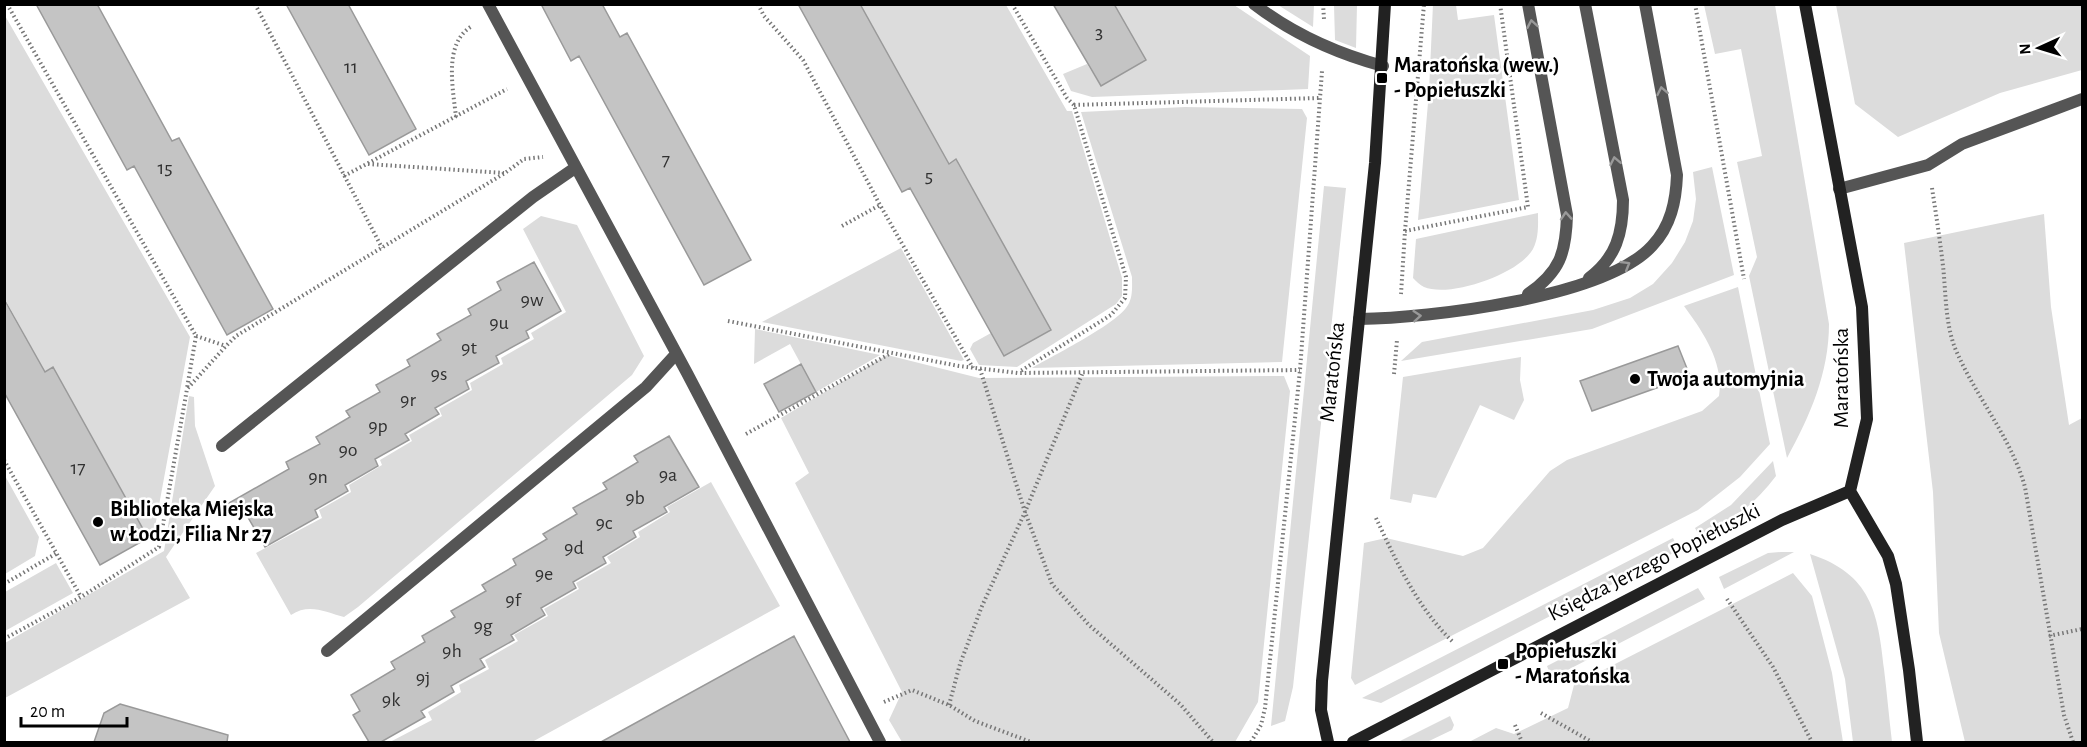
<svg xmlns="http://www.w3.org/2000/svg" width="2087" height="747" viewBox="0 0 2087 747" font-family="'Alegreya Sans',sans-serif">
<style>
.green{fill:#dcdcdc}
.building{fill:#c4c4c4;stroke:#999;stroke-width:1.5}
.lines{fill:none;stroke-linecap:round;stroke-linejoin:round}
.path{stroke:#777;stroke-width:4;stroke-dasharray:1.5 3;stroke-linecap:butt}
.lane{stroke:#555;stroke-width:12}
.secondary{stroke:#222;stroke-width:12}
.oneway{stroke:#999}
.poi-dot{fill:#000;stroke:#fff;stroke-width:2}
.labels{text-anchor:middle;dominant-baseline:central;stroke-width:5;stroke-linejoin:round;paint-order:stroke}
.number-label{font-size:20px;fill:#313131}
.poi-label{font-size:22px;font-weight:bold;fill:#000;stroke:#fff;text-anchor:start}
.street-label{font-size:22px;fill:#000;stroke:#fff}
</style>
<rect width="100%" height="100%" fill="#fff"/>
<path class="green" d="M1433,4l23,1 2,15 36,-5 25,185 -101,20 11,-129z
M860,5h146l61,106h5l50,167v18l-6,8 -99,63 -38,-2 -9,-16 3,-6 18,-10 13,23 47,-26 -95,-170 -7,4z
M1114,5h120l76,51 -2,33 -216,8 -21,-6 -8,-17 24,-10 14,22 45,-26z
M1278,5h36l-1,22z
M1334,5h23l-1,43 -21,-8z
M1704,5h71l54,319c0,49 -19,92 -42,134l-38,-182 8,-19 -20,-95 25,-6 -21,-107 -26,5z
M1836,5h246v65l-82,23 -102,44 -43,-33z
M4,14l186,323 -37,201h-5l-96,-170 -7,4 -40,-73z
M1185,107l117,2 5,9 -25,244 -250,6c22,-13 85,-44 96,-63 5,-8 4,-19 4,-28l-51,-165z
M1712,167l22,108 -142,54 -191,32 21,-19 171,-32 37,-12 23,-14 19,-21 13,-21 8,-21 3,-22 -3,-27z
M1324,186l22,2 -53,499 -8,34 -14,5z
M1538,213c0,12 1,24 -5,36 -14,25 -83,49 -109,38 -4,-2 -8,-6 -11,-9l3,-39z
M2044,214l7,93 18,118 13,-7v324h-117l-26,-109 -6,-141 -29,-249z
M541,216l36,9 67,131 -12,19 -274,232 -14,10c-19,-5 -35,-14 -53,-2l-35,-62 66,-35 -3,-8 32,-18 -2,-7 33,-20 -2,-5 32,-19 -3,-6 33,-19 -3,-7 33,-19 -2,-7 33,-19 -2,-6 33,-19 -3,-6 35,-21 -43,-83z
M901,248l63,112 -3,1 -199,-39z
M1738,287l32,157 -30,33 -42,33 -343,175 -4,-7 13,-135 22,-5 77,18 20,-8 67,-77 17,-11 135,-49 17,-15c5,-34 -16,-64 -35,-90z
M755,329l125,26 -64,37 -26,-48 -36,20z
M887,355l92,23 305,-2 6,15 -32,311 -23,40h-333l-13,-22 13,-28 -107,-209 14,-10 -28,-55z
M1521,357l-1,23 4,20 -10,20 -34,-15 -44,93 -23,-4 -2,9 -21,-4 13,-122z
M189,396l5,1 1,29 20,60 -49,71 24,41 -185,100v-55l159,-92z
M1773,461l3,15c-21,28 -45,46 -75,63l-6,-11 36,-23z
M4,474l35,63 -4,19 -30,18z
M711,482l69,124 -248,136h-142l42,-22 -4,-8 33,-20 -2,-7 30,-16 -4,-9 33,-19 -4,-6 34,-19 -4,-7 35,-20 -3,-6 35,-20 -4,-6 33,-20 -2,-5 32,-20 -3,-5z
M1673,538l6,12 -298,153 -19,-5z
M1781,552h13l-70,37 -5,-12 49,-24z
M1810,554c61,20 68,58 74,115 3,24 5,49 8,73h-39l-8,-63z
M56,563l17,30 -68,38v-39z
M1793,573l19,23 20,77 11,69h-374l27,-14 18,6 54,-26 6,-23z
M1698,588l7,11 -149,77 -6,-2 -3,-8z
M1450,716l4,9 -2,5 -25,12h-29z"/>
<path class="building" d="M36,4h61l75,137 7,-3 94,171 -46,26 -93,-169 -7,4z
M286,4h62l68,125 -47,26z
M541,4h61l18,33 7,-4 124,227 -47,25 -125,-229 -8,5z
M798,4h62l89,160 7,-5 95,171 -47,26 -94,-168 -8,4z
M1053,4h61l32,56 -45,26z
M534,262l27,49 -35,20 3,7 -33,18 3,7 -33,18 3,8 -34,19 4,6 -34,20 4,6 -34,19 3,7 -33,19 3,6 -33,19 3,7 -53,30 -19,-33 7,-4 -2,-3h-29l67,-38 -3,-7 34,-18 -4,-7 34,-20 -4,-6 34,-19 -4,-7 34,-19 -3,-6 34,-20 -4,-6 34,-19 -3,-6 33,-19 -4,-8z
M4,299l41,73 8,-5 95,171 -48,27 -96,-173z
M1678,346l12,30 -98,35 -12,-30z
M801,364l15,28 -37,20 -15,-28z
M669,436l30,51 -35,20 3,5 -34,19 3,6 -33,20 3,6 -33,19 3,6 -35,20 4,7 -34,20 3,5 -34,19 5,8 -34,19 3,6 -33,19 4,6 -44,25h-12l-16,-27 7,-4 -9,-16 44,-26 -4,-7 34,-20 -3,-6 33,-19 -4,-6 35,-20 -4,-6 34,-20 -3,-6 34,-20 -4,-5 34,-20 -4,-6 34,-19 -4,-6 35,-21 -4,-6z
M794,636l56,106h-249z
M120,704l108,31 -1,7h-133l10,-29z"/>
<g class="lines">
<path class="path" d="M7,4l189,332 -9,52
M255,4l127,244
M758,4l6,12 39,44 77,145 93,163
M1012,4l55,94 7,7 52,172 -1,21 -14,17 -92,57
M1323,4l1,15
M1695,4l49,275
M1074,105l246,-7
M456,117c-3,-29 -13,-74 16,-91
M368,164l136,9
M344,176l163,-87
M1932,188c4,26 8,52 11,78 3,27 2,56 12,82 20,48 56,89 70,139l39,228 9,27
M842,226l38,-21
M1405,231l19,-227
M1401,294l4,-63 123,-24 -28,-203
M728,321l231,45 59,7 282,-3
M196,336l30,10
M980,369l45,143 27,72 37,41 91,79 33,38
M1394,374l3,-34
M746,434l145,-81
M4,460l77,137
M1376,518c21,45 42,91 78,125
M4,584l53,-31
M1727,599l46,68 39,75
M2049,636l33,-7
M4,639l77,-42 78,-50 28,-158 39,-43 10,-10 269,-163 19,-14 19,-2
M884,702l28,-12 37,15 26,16 56,21
M949,705l11,-41 22,-58 43,-94 58,-140
M1541,713l51,29
M1515,725l7,17
M1251,742l10,-17 4,-17 35,-338 22,-299"/>
<path class="lane" d="M488,4l199,369 193,369
M1254,4c39,30 81,49 129,62
M1585,4l38,196c0,33 -7,58 -34,78
M1839,189l89,-24 34,-21 120,-45
M1528,294c32,-22 38,-41 39,-79l-39,-211
M1359,319c70,-1 245,-21 293,-73 19,-20 24,-45 25,-71l-32,-171
M222,446l311,-249 42,-29
M327,651l319,-264 30,-33"/>
<path class="secondary" d="M1805,4l57,303 5,112 -17,72 38,65 8,28 13,86 8,72
M1328,742l-7,-32 1,-29 53,-518 10,-159
M1353,742l429,-222 68,-29"/>
</g>
<defs><path id="oneway-chevron" d="M-2-3.5L2.5 0L-2 3.5" fill="none" stroke-width="1.6" stroke-linecap="round" stroke-linejoin="round" transform="scale(1.5)"/></defs>
<g class="oneway">
<use href="#oneway-chevron" transform="translate(1532 24) rotate(-100)"/>
<use href="#oneway-chevron" transform="translate(1662 91) rotate(-101)"/>
<use href="#oneway-chevron" transform="translate(1615 161) rotate(-101)"/>
<use href="#oneway-chevron" transform="translate(1566 216) rotate(-94)"/>
<use href="#oneway-chevron" transform="translate(1626 265) rotate(-31)"/>
<use href="#oneway-chevron" transform="translate(1417 316) rotate(-5)"/>
</g>
<g class="poi-dot">
<rect x="1376" y="72" width="12" height="12" rx="3"/>
<circle cx="1635" cy="379" r="6"/>
<circle cx="98" cy="522" r="6"/>
<rect x="1497" y="658" width="12" height="12" rx="3"/>
</g>
<g class="labels">
<g class="number-label">
<text x="1099" y="32">3</text>
<text x="351" y="67">11</text>
<text x="666" y="160">7</text>
<text x="165" y="168">15</text>
<text x="929" y="176">5</text>
<text x="532" y="300">9w</text>
<text x="499" y="323">9u</text>
<text x="469" y="348">9t</text>
<text x="439" y="374">9s</text>
<text x="408" y="400">9r</text>
<text x="378" y="426">9p</text>
<text x="348" y="450">9o</text>
<text x="78" y="468">17</text>
<text x="668" y="475">9a</text>
<text x="318" y="477">9n</text>
<text x="635" y="498">9b</text>
<text x="604" y="523">9c</text>
<text x="574" y="548">9d</text>
<text x="544" y="574">9e</text>
<text x="513" y="600">9f</text>
<text x="483" y="626">9g</text>
<text x="452" y="651">9h</text>
<text x="423" y="678">9j</text>
<text x="391" y="700">9k</text>
</g>
<g class="poi-label">
<text x="1394" y="65">Maratońska (wew.)<tspan x="1394" dy="25">- Popiełuszki</tspan></text>
<text x="1647" y="379">Twoja automyjnia</text>
<text x="110" y="509">Biblioteka Miejska<tspan x="110" dy="25">w Łodzi, Filia Nr 27</tspan></text>
<text x="1515" y="651">Popiełuszki<tspan x="1515" dy="25">- Maratońska</tspan></text>
</g>
<g class="street-label">
<text transform="translate(1332 372) rotate(-84)">Maratońska</text>
<text transform="translate(1841 378) rotate(-90)">Maratońska</text>
<text transform="translate(1654 562) rotate(-27)">Księdza Jerzego Popiełuszki</text>
</g>
</g>
<rect width="2087" height="747" fill="none" stroke="#000000" stroke-width="12"/>
<g transform="translate(2039 48) rotate(266)" stroke="#ffffff" stroke-width="4.5" paint-order="stroke">
<path d="M0-4.5L10 22L0 15L-10 22Z" fill="#000000"/>
<text y="-9" font-size="16" font-weight="bold" text-anchor="middle" fill="#000000">N</text>
</g>
<path d="M21 717v9h106v-9" fill="none" stroke="#000000" stroke-width="3"/>
<text x="30" y="717" font-size="18" fill="#000000" stroke="#ffffff" stroke-width="4.5" paint-order="stroke">20 m</text>
</svg>
